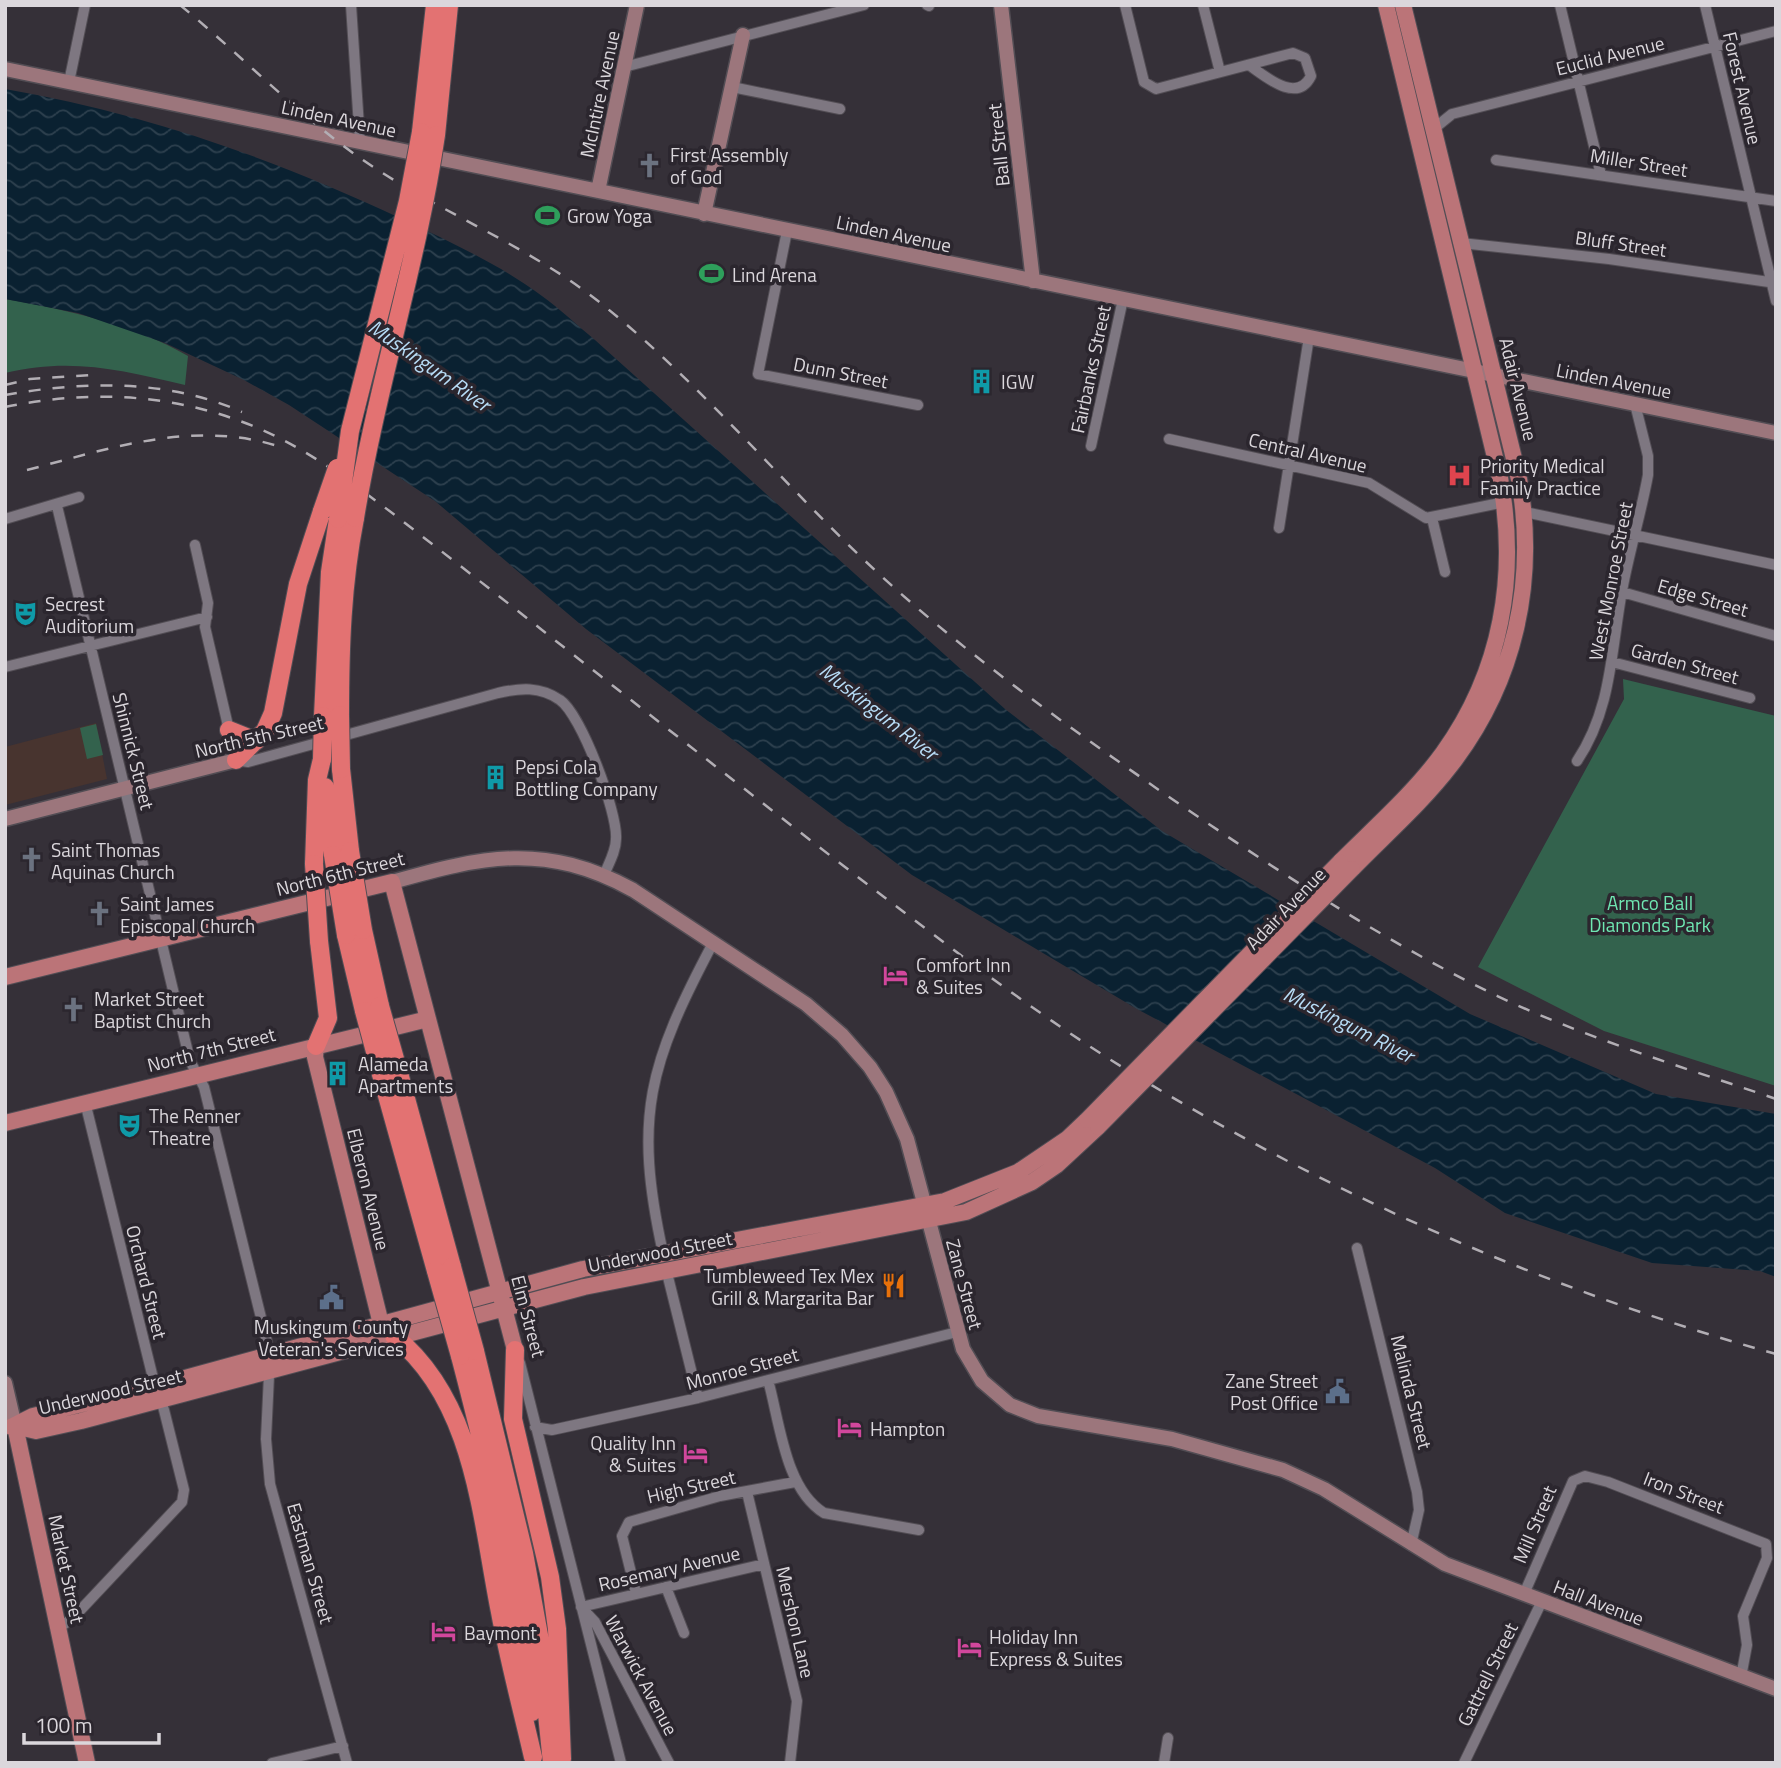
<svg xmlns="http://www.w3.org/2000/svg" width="1781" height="1768" viewBox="0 0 1781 1768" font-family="'Titillium Web',sans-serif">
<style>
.education{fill:#48342f}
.green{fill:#33624d}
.water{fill:url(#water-waves)}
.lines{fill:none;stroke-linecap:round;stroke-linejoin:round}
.street-casing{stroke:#524d54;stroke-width:12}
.secondary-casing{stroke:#524d54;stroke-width:17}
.primary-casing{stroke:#524d54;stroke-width:18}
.highway-casing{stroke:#524d54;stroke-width:20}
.street{stroke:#7e7781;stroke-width:10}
.secondary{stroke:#9c767c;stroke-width:14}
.primary{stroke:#bb7478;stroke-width:16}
.highway{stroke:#e37272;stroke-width:18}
.rail{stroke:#b2aeb4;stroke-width:2.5;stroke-dasharray:12 12;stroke-linecap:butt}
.primary-bridge-casing{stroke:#524d54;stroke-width:18;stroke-linecap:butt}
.highway-bridge-casing{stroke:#524d54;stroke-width:20;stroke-linecap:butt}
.primary-bridge{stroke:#bb7478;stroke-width:16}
.highway-bridge{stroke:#e37272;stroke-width:18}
.labels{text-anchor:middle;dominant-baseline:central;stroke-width:7;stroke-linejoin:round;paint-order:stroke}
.street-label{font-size:19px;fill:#dbd7dc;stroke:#2b262e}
.poi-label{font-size:19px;fill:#dbd7dc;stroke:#2b262e;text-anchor:start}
.park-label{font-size:19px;fill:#6fe7b2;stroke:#2b262e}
.water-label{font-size:21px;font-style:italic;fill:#b7dcf6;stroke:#2b262e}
</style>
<defs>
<pattern id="water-waves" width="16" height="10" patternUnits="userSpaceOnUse" patternTransform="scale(1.75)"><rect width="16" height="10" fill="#0a2131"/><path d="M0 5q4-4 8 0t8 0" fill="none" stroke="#2d404e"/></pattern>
</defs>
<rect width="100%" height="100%" fill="#353038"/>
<path class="education" d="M96,723l11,56 -102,26v-58z"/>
<path class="green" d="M5,299c63,11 128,25 183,57l-3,29c-64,-15 -114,-28 -180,-12z
M1623,679l153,37v370l-172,-55 -126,-64 146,-268z
M96,724l7,31 -16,4 -7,-31z"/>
<path class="water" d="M5,89c139,24 270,70 397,130 48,23 97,45 140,77 18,13 35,29 53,44l410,369 157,122 308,183 186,80 120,20v163l-16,-6 -108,-8 -147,-50 -70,-45 -298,-159 -225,-134 -326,-246 -151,-128 -146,-96 -45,-25 -79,-37 -87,-30 -73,-14z"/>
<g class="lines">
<defs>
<path id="street" d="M351,5l9,137
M927,5l2,1
M1125,5l19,77 12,7 137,-36 12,5 6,18c-14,28 -45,1 -62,-11
M1203,5l17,67
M1560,5l41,170
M1705,5l71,296
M624,67l240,-62
M69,82l16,-77
M732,87l108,22
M1431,131l21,-17 324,-83
M1496,160l280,41
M787,231l-29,143 160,31
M1461,243l148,16 167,24
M1169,439l200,44 57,35 79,-16
M1091,446l32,-147
M57,506l133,555 14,26 66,267 -4,85 4,45 77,279
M1525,512l251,53
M1432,518l13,54
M5,519l74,-22
M1279,528l30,-191
M195,545l13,58 -3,24 31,133 12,2 250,-69c22,-5 42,-7 62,7 21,14 58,113 56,139 0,12 -7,24 -12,36
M1622,592l154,44
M1612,662l138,36
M5,667l202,-50
M1577,761c35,-52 34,-111 45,-170 7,-39 19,-77 26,-116v-19l-13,-52
M1357,1248l60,244 2,18 -8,35
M663,1253c-30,-137 -14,-189 50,-310
M666,1269l32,129
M520,1363l101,400
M768,1380c12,43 17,109 56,133l95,17
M535,1427l17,3 146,-32 259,-66
M747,1492l50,209 -7,62
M666,1587l18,46
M636,1593l-14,-57 7,-14 91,-26 75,-14
M1524,1594l49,-113 12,-5 23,6 158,62 1,14 -24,58 4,29 -6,32
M58,1628l14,-9 110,-117 2,-12 -20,-80 -12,-36 -67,-272
M272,1763l71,-17
M669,1763l-74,-141 -14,-15 183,-43
M1164,1763l4,-25
M1464,1763l78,-162"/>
<path id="secondary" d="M1001,5l32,276
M5,69l1771,364
M598,191l39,-186
M704,214l39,-179
M5,819l231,-59
M392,882c92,-26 153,-40 241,8l173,114 36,31 28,32 16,25 21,47 56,210 19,32 28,24 28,11 134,23 111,31 41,19 121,75 331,125
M5,1383l10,43"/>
<path id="primary" d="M1340,862c35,-35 74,-69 103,-109 59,-82 75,-178 57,-275l-114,-473
M1352,869c33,-34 70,-66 99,-104 64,-83 86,-183 68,-286l-116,-474
M5,977l387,-95 123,468
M316,1046l-1,11 66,267 7,6
M5,1123l423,-104
M15,1426l21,5 45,-10 503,-134 382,-75 66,-30 25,-17 41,-38
M15,1426l72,337
M11,1427l22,-11 123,-30 427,-117 362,-68 73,-29 49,-33 20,-19"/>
<path id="highway" d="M421,132l14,-127
M436,135l13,-130
M340,715c0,-67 2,-131 15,-197
M323,716l7,-144 8,-53
M229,730l27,11
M236,760l29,-29 8,-18 25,-129 24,-73
M341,769l9,82
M325,787l8,68
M314,864l3,-84 5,-21
M363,930l17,76
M346,935l18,76
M316,1046l12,-28 -9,-77
M397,1066l55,201
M381,1074l55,197
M394,1336c81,65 87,181 106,276 9,49 22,97 33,145
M515,1350l-2,69 37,158 7,52 5,130
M475,1351l49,202 15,82 13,128
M460,1356c31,118 58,235 72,356"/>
</defs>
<use href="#street" class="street-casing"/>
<use href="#secondary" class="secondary-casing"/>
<use href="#primary" class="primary-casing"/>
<use href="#highway" class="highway-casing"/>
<use href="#street" class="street"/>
<use href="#secondary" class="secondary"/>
<use href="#primary" class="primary"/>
<use href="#highway" class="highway"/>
<path class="rail" d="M180,5c61,50 116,108 180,153 77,54 169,87 243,147 106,85 194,197 296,287 81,72 169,134 257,196 108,74 217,147 335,205 91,44 189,73 285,106
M5,385l25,-6 62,-4
M5,395c79,-14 163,-16 237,17
M5,407c82,-17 164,-14 243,17 54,21 102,57 148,92 49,38 98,76 146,114 108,85 216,170 325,254 84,64 169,130 260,186 197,122 425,222 649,284
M27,470c85,-22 167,-51 254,-23"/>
<defs>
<path id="primary-bridge" d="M1087,1120l253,-258
M1098,1127l254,-258"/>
<path id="highway-bridge" d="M322,511l15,-43
M355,518c21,-129 62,-254 81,-383
M338,519l12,-88 58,-230 13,-69
M340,715l1,54
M322,759l1,-43
M350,851l13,79
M333,855l13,80
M314,864l5,77
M380,1006l17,60
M364,1011l17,63
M452,1267l23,84
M436,1271l24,85"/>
</defs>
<use href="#primary-bridge" class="primary-bridge-casing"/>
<use href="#highway-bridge" class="highway-bridge-casing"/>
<use href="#primary-bridge" class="primary-bridge"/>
<use href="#highway-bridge" class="highway-bridge"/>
</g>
<defs>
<symbol id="church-bare" viewBox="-9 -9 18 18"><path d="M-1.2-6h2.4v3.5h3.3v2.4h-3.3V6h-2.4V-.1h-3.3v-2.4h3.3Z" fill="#6b7280" stroke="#2b262e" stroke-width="2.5" paint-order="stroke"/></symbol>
<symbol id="stadium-bare" viewBox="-9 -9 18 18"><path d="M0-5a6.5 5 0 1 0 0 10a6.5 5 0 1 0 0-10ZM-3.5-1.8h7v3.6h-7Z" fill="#2e9e5b" stroke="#2b262e" stroke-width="2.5" paint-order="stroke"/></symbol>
<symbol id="building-bare" viewBox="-9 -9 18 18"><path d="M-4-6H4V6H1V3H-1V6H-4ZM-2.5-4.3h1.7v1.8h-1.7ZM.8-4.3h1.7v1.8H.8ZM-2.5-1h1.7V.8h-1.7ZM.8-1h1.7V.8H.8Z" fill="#0f9aa8" stroke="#2b262e" stroke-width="2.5" paint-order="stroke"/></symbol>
<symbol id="hospital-bare" viewBox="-9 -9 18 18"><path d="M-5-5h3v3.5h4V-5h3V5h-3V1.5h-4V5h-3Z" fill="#e0444e" stroke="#2b262e" stroke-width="2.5" paint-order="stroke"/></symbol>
<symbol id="theatre-bare" viewBox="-9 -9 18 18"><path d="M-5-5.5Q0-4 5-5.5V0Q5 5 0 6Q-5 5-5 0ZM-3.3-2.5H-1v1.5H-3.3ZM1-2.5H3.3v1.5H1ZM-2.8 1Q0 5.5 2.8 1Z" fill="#0f9aa8" stroke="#2b262e" stroke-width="2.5" paint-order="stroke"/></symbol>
<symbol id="hotel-bare" viewBox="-9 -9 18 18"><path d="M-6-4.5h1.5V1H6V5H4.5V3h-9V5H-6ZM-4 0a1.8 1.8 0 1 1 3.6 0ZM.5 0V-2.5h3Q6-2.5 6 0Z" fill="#d1479c" stroke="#2b262e" stroke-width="2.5" paint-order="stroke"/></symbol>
<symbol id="restaurant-bare" viewBox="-9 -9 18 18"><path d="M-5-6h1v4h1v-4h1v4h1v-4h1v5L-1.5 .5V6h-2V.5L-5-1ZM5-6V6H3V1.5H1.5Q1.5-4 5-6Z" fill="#e8710a" stroke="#2b262e" stroke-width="2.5" paint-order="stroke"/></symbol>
<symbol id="civic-bare" viewBox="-9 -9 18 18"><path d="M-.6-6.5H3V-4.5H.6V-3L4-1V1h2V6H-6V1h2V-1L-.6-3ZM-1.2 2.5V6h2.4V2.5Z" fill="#5c6f8a" stroke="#2b262e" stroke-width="2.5" paint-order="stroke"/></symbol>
</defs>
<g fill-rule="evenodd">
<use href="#church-bare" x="632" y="148" width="35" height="35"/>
<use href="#stadium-bare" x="530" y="198" width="35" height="35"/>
<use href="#stadium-bare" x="694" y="256" width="35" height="35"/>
<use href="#building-bare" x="964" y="364" width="35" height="35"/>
<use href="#hospital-bare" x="1442" y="458" width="35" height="35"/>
<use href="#theatre-bare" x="8" y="596" width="35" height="35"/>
<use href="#building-bare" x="478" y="760" width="35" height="35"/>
<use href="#church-bare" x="14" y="842" width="35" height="35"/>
<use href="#church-bare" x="82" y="896" width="35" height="35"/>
<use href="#hotel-bare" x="878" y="958" width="35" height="35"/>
<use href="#church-bare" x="56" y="992" width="35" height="35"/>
<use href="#building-bare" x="320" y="1056" width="35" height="35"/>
<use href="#theatre-bare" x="112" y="1108" width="35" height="35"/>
<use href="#restaurant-bare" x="876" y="1268" width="35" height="35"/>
<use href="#civic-bare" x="314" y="1280" width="35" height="35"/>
<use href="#civic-bare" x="1320" y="1374" width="35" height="35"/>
<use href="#hotel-bare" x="832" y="1410" width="35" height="35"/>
<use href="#hotel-bare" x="678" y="1436" width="35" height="35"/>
<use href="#hotel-bare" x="426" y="1614" width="35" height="35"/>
<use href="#hotel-bare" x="952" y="1630" width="35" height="35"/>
</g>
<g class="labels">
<g class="street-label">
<text transform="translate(1610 55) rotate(-14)">Euclid Avenue</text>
<text transform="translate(1743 88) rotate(77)">Forest Avenue</text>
<text transform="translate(599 94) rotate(-78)">McIntire Avenue</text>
<text transform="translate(339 118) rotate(12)">Linden Avenue</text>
<text transform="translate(998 145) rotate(-96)">Ball Street</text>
<text transform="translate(1639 162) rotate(9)">Miller Street</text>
<text transform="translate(894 233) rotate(12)">Linden Avenue</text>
<text transform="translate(1621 243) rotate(8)">Bluff Street</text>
<text transform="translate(1090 369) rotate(-78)">Fairbanks Street</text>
<text transform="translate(841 372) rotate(11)">Dunn Street</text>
<text transform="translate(1614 380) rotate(11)">Linden Avenue</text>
<text transform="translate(1519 389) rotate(76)">Adair Avenue</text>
<text transform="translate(1308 452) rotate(13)">Central Avenue</text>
<text transform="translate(1610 581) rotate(-79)">West Monroe Street</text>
<text transform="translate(1703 597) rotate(16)">Edge Street</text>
<text transform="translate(1685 663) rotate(15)">Garden Street</text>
<text transform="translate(259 736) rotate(-13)">North 5th Street</text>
<text transform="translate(134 751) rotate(76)">Shinnick Street</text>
<text transform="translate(340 873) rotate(-14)">North 6th Street</text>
<text transform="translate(1285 908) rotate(-46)">Adair Avenue</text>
<text transform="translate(211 1049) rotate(-14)">North 7th Street</text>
<text transform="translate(369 1189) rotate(76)">Elberon Avenue</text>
<text transform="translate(660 1251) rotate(-11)">Underwood Street</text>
<text transform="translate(147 1282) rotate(76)">Orchard Street</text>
<text transform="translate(965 1284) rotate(75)">Zane Street</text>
<text transform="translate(529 1316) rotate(75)">Elm Street</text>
<text transform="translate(742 1368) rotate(-15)">Monroe Street</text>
<text transform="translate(110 1391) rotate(-13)">Underwood Street</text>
<text transform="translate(1412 1392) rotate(76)">Malinda Street</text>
<text transform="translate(691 1486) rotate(-13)">High Street</text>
<text transform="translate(1684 1492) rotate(21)">Iron Street</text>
<text transform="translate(1534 1524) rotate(-67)">Mill Street</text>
<text transform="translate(311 1563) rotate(74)">Eastman Street</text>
<text transform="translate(669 1568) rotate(-13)">Rosemary Avenue</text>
<text transform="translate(67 1569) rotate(78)">Market Street</text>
<text transform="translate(1599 1602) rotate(21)">Hall Avenue</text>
<text transform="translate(796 1622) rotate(77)">Mershon Lane</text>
<text transform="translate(1487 1674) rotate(-64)">Gattrell Street</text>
<text transform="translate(642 1675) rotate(62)">Warwick Avenue</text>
</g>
<g class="poi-label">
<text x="670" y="154">First Assembly<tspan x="670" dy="22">of God</tspan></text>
<text x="567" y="215">Grow Yoga</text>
<text x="732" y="274">Lind Arena</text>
<text x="1001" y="381">IGW</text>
<text x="1480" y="465">Priority Medical<tspan x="1480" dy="22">Family Practice</tspan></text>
<text x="45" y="603">Secrest<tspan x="45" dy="22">Auditorium</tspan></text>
<text x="515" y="766">Pepsi Cola<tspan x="515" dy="22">Bottling Company</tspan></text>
<text x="51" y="849">Saint Thomas<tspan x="51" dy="22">Aquinas Church</tspan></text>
<text x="120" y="903">Saint James<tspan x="120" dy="22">Episcopal Church</tspan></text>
<text x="916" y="964">Comfort Inn<tspan x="916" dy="22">&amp; Suites</tspan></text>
<text x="94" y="998">Market Street<tspan x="94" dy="22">Baptist Church</tspan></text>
<text x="358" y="1063">Alameda<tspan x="358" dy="22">Apartments</tspan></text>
<text x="149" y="1115">The Renner<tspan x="149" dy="22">Theatre</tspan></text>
<text x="874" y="1275" text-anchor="end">Tumbleweed Tex Mex<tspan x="874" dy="22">Grill &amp; Margarita Bar</tspan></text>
<text x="331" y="1326" text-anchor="middle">Muskingum County<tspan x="331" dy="22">Veteran's Services</tspan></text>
<text x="1318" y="1380" text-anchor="end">Zane Street<tspan x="1318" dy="22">Post Office</tspan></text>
<text x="870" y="1428">Hampton</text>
<text x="676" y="1442" text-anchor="end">Quality Inn<tspan x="676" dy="22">&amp; Suites</tspan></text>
<text x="464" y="1632">Baymont</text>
<text x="989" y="1636">Holiday Inn<tspan x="989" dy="22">Express &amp; Suites</tspan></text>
</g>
<g class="park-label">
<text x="1650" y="902">Armco Ball<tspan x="1650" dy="22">Diamonds Park</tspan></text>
</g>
<g class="water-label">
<text transform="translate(430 365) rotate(35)">Muskingum River</text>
<text transform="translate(879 711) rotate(38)">Muskingum River</text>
<text transform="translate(1349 1024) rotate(27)">Muskingum River</text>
</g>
</g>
<rect width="1781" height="1768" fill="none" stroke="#dbd7dc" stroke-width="14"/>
<path d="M24 1733v10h135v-10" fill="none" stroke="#dbd7dc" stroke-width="3.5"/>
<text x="35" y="1733" font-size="21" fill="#dbd7dc" stroke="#2b262e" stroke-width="5" paint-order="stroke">100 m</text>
</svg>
